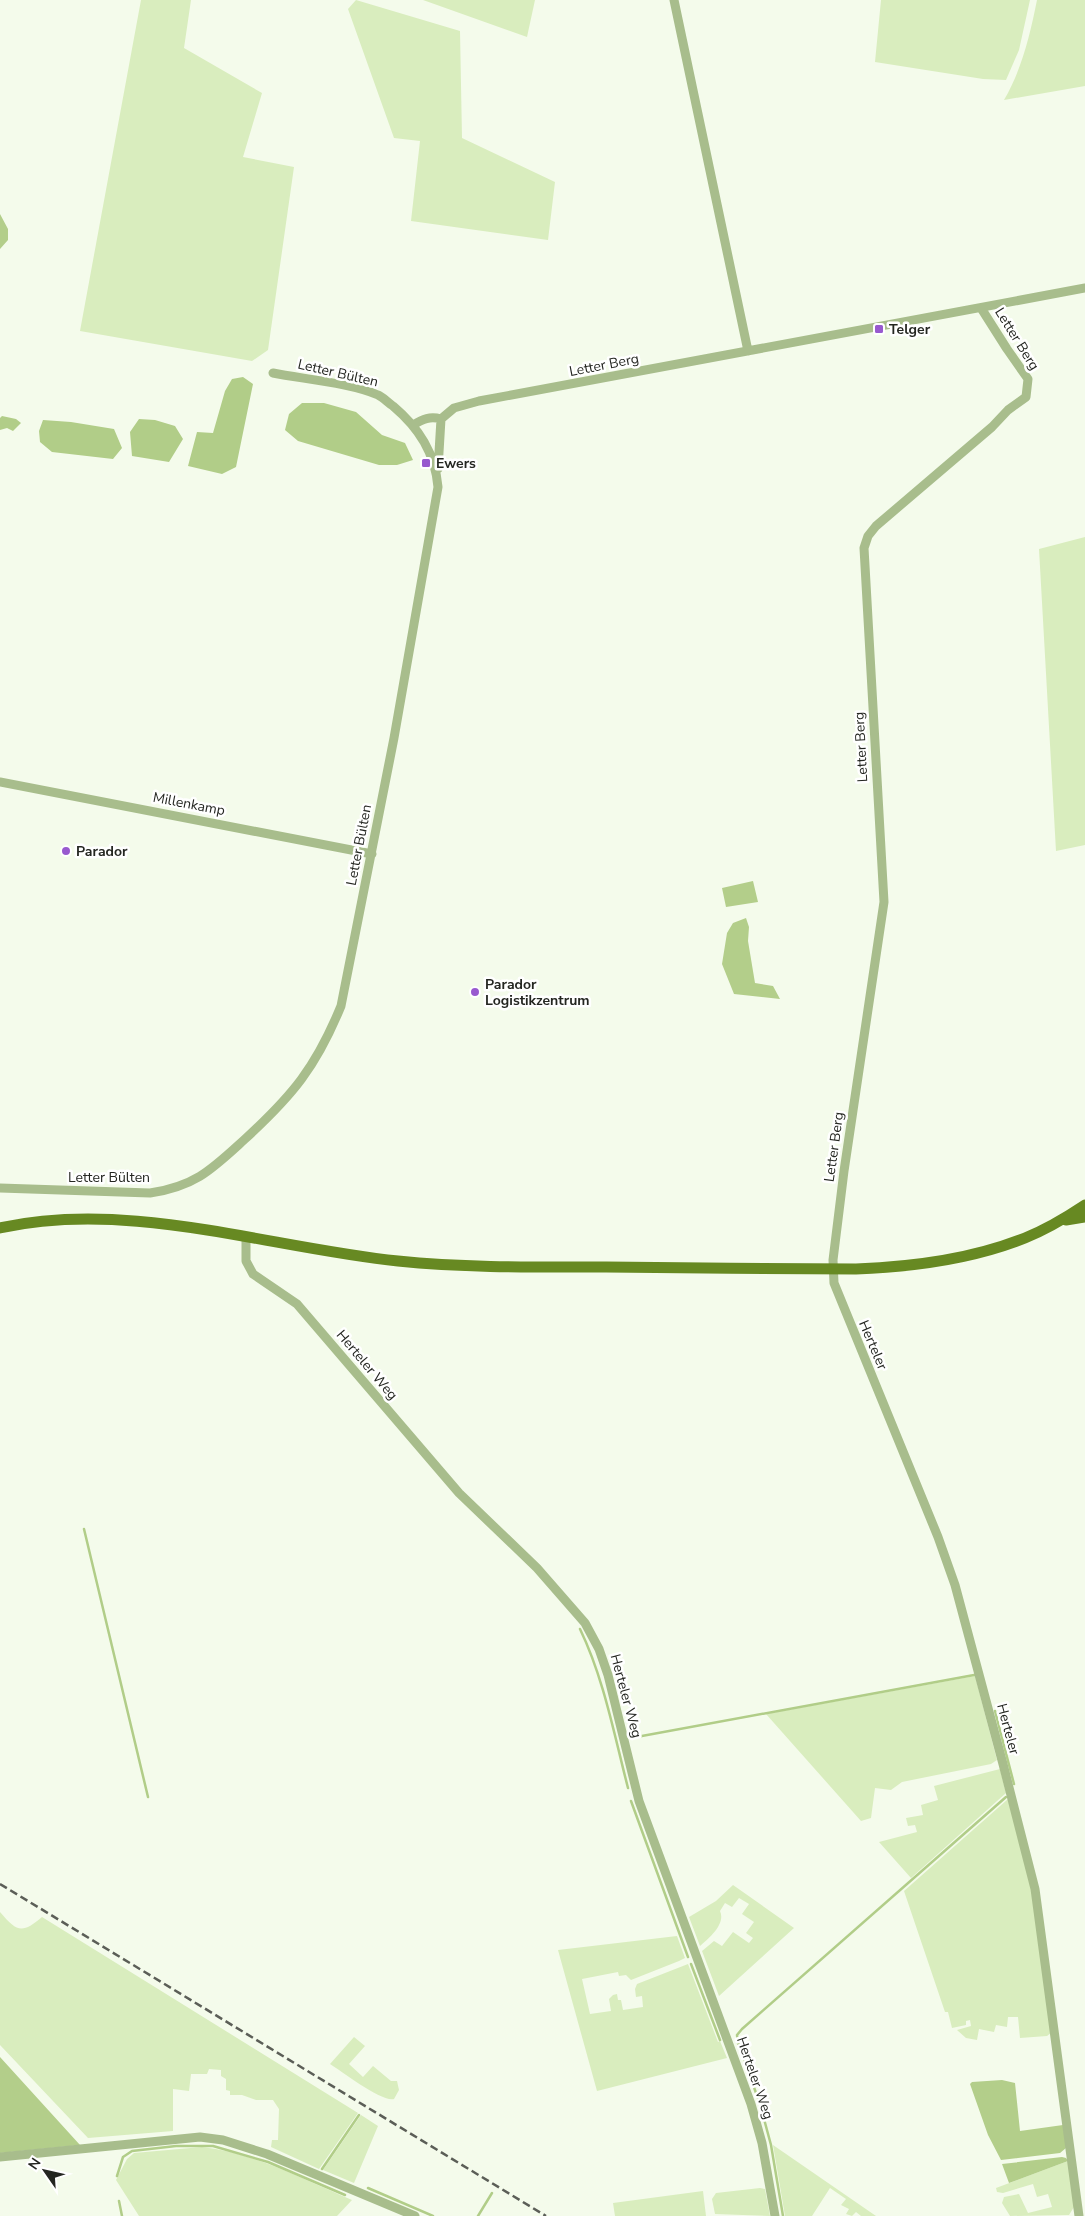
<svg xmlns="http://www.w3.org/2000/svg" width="1085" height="2216" viewBox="0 0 1085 2216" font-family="'Nunito Sans',sans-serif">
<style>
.green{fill:#d9edbe}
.forest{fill:#b3ce8a}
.water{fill:#b1cd88}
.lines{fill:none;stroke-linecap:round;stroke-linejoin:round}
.stream{stroke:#b1cd88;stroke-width:2.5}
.minor{stroke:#a8bd8c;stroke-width:9}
.major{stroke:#678922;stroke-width:11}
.rail{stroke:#5b5e57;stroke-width:2.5;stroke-dasharray:8 4;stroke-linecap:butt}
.poi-dot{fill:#9859cf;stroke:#fff;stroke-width:2}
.labels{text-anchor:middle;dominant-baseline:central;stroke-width:5;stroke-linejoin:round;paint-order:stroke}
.poi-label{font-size:14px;font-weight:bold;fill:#242621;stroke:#fff;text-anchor:start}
.street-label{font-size:14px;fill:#242621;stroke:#fff}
</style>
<rect width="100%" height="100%" fill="#f4fbeb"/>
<path class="green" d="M141,0h50l-7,48 78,45 -19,64 51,10 -26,183 -16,11 -172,-30z
M356,0l104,31 2,107 93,44 -7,58 -137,-19 9,-80 -26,-3 -46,-129z
M423,0h112l-8,37z
M881,0h149l-11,50 -13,30 -23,-1 -108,-17z
M1037,0h48v86l-81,14c18,-31 26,-65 33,-100z
M1085,537v308l-29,6 -17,-302z
M975,1676l22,84 -6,4 -89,18 -11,8 -16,-2 -4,30 -10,3 -95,-107z
M1000,1769l6,24 -95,85 -32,-36 38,-10 -2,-7 -7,1 -2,-8 17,-3 -2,-10 17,-5 -4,-14z
M1008,1799l23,89 20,145 -4,3 -27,2 -2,-21h-10l-1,10 -11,-2 -2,7 -15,-3 -2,11 -11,-2 -9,-8 14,-4 -1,-6 -4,1v4l-14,3 -4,-16h-3l-41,-121z
M733,1885l61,43 -75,68 -17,-45 12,-10 8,5 11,-14 16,11 4,-5 -7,-5 8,-11 -12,-8 7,-10 -10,-6 -7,9 -7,-4 -5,8c6,13 -11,27 -20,35l-11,-29 27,-16z
M0,1912c17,20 22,22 42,5l316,196 -39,56 -48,-22 1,-7h6l1,-31 -6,-9h-17l-14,-5h-12v-4l-4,-1v-11l-5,-3v-6l-12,-1 -2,5h-16l-2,17 -16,-2v42l-85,7 -88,-93z
M677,1936l8,22 -6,3 -48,19 -5,-5 -7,1 -1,-4 -36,7 8,35 21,-3 -2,-12 4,-4 4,-1 1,6h3l2,10 20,-3 -1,-11 -6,1 -1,-8 2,-5 51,-20 30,78 2,-1 7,17 -130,33 -39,-141z
M354,2037l11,9 -16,18 14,13 10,-11 18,15h6l2,9 -5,9c-13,3 -51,-27 -64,-35z
M361,2115l17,11 -24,57 -31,-13z
M773,2145l103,71h-15l-5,-4 -4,4 -6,-2 3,-5 -8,-4 5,-6 -16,-11 -18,28h-27z
M202,2147c53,6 101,32 150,53l-15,16h-198l-23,-36 11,-21 7,-6z
M1068,2161l6,46 -5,8 -59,1 -8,-13 2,-6 15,-3 9,19 24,-6 -4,-13 -11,3 -4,-13 -30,9 -6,-1 -1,-4z
M760,2188l5,1 5,27 -55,-2 -3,-15 4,-6z
M703,2191l3,25h-91l-2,-13z"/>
<path class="forest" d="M0,214l8,15v11l-8,9z
M753,881l5,21 -32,5 -4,-19z
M746,918l3,9 -1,14 7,42 18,3 7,13 -46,-5 -12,-30 5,-31 6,-10z
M0,2057l80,88 -80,8z
M1002,2080l13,3 5,48 43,-6 3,23 -6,5 -59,7 -13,-25 -18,-51 2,-2z
M1062,2157l4,1 2,3 -59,22 -7,-19z"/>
<path class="water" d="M243,377l10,7 -17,83 -14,7 -34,-8 9,-34 16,1 12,-42 7,-12z
M302,403h22l32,9 26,23 23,8 8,17 -16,5h-18l-81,-24 -13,-11 4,-16z
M2,416l14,3 5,4 -8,8 -6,-3 -7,2v-12z
M139,419l16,1 20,6 8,13 -14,23 -37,-6 -2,-24z
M43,420l28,2 43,7 8,19 -9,11 -61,-7 -12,-10 -1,-11z"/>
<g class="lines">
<path class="stream" d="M84,1529l64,268
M580,1629c24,50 34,105 48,159
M995,1711l19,73
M631,1738l343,-63
M631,1801l57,156
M691,1964l29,76
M322,2169l37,-54
M117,2176l6,-19 9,-6 44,-5h37l55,16 77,33
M368,2188l65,28
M119,2201l3,15
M478,2216l14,-23
M783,2216l-12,-71 -11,-41 -22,-61 -1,-8 5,-6 264,-232"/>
<path class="minor" d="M674,0l74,351
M981,308l26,41 21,30 -2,18 -18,13 -16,17 -116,99 -8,10 -4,12 20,354 -40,269 -11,89 1,23 104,254 17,48 48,179 32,125 44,327
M441,419l13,-11 25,-7 606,-113
M413,425c10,-6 17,-9 28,-6
M438,469l3,-50
M0,782l372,72
M0,1188l150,5c46,-7 62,-24 95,-54 48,-44 71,-72 96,-133l53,-268 44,-251c-3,-34 -19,-59 -45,-81 -5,-3 -10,-9 -15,-11 -27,-12 -75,-16 -105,-22
M246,1238v23l7,13 44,30 162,189 78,75 48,55 14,26 9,26 31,126 112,303 11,39 13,73
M0,2157l200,-20 23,3 44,14 148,62"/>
<path class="major" d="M1066,1220l19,-3
M0,1228c129,-29 270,20 398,33 69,7 139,6 208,6 83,1 167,2 250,2 56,-2 117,-10 169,-31 20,-8 42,-21 60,-33"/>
<path class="rail" d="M0,1884l546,332"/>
</g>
<g class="poi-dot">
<rect x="874" y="324" width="10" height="10" rx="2.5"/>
<rect x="421" y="458" width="10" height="10" rx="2.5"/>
<circle cx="66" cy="851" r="5"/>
<circle cx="475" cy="992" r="5"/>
</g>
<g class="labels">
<g class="poi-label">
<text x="889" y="329">Telger</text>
<text x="436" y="463">Ewers</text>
<text x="76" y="851">Parador</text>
<text x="485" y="984">Parador<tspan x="485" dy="16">Logistikzentrum</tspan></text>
</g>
<g class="street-label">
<text transform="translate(1017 339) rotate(58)">Letter Berg</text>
<text transform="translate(604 365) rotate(-11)">Letter Berg</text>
<text transform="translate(338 373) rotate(13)">Letter Bülten</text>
<text transform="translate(861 747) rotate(-93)">Letter Berg</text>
<text transform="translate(189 804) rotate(11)">Millenkamp</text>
<text transform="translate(359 845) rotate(-79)">Letter Bülten</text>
<text transform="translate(834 1147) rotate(-82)">Letter Berg</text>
<text x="109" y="1177">Letter Bülten</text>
<text transform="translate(873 1345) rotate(67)">Herteler</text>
<text transform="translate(367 1365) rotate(50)">Herteler Weg</text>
<text transform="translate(626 1696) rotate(75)">Herteler Weg</text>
<text transform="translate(1008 1729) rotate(75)">Herteler</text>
<text transform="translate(755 2078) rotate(71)">Herteler Weg</text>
</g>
</g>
<g transform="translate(45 2171) rotate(304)" stroke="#ffffff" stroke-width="4" paint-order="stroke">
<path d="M0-4L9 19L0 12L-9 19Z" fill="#242621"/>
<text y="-8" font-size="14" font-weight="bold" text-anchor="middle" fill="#242621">N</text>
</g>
</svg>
